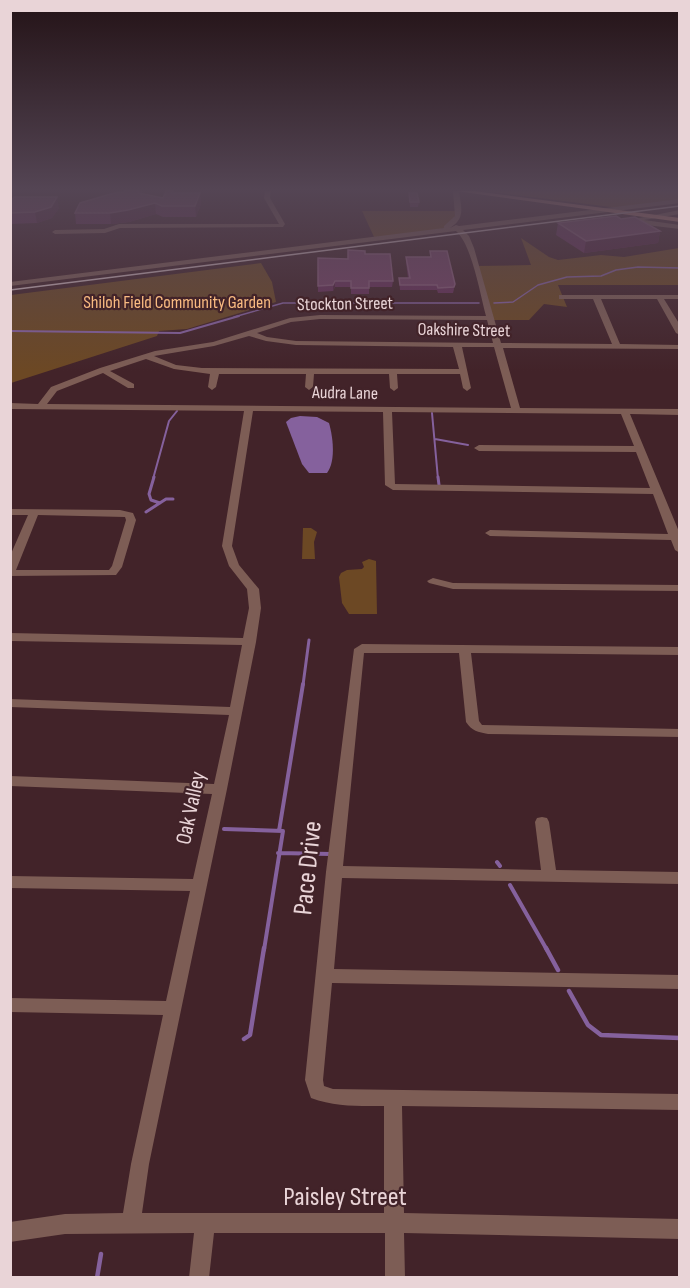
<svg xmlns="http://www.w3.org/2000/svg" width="690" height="1288" viewBox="0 0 690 1288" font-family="'Sofia Sans Condensed',sans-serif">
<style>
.green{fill:#6c4824}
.water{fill:#85619d}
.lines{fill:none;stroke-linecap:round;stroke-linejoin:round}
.stream-far4{stroke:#85619d;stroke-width:1.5}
.stream-far3{stroke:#85619d;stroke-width:2}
.stream-far2{stroke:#85619d;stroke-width:3}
.stream-far1{stroke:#85619d;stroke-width:4}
.stream{stroke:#85619d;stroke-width:4.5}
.minor{fill:#7d5d55;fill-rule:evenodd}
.major{fill:#cc8b7a;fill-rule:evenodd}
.rail{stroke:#ccb5b9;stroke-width:1.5}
.wall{fill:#673058}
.shaded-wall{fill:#52243f}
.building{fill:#754265;stroke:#875977;stroke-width:1.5}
.labels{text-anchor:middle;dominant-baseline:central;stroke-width:4.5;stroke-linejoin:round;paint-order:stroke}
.far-park-label{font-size:18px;fill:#f9ba81;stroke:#422329}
.far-street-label{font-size:18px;fill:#e9d4d7;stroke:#422329}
.street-label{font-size:22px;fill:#e9d4d7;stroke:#422329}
.near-street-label{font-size:27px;fill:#e9d4d7;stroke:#422329}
</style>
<rect width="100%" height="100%" fill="#422329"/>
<path class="green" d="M484,191h195v10l-60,7z
M362,211h97l1,3 -16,14 -7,2 -62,9z
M521,238l28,19 9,3 43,-5 23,2 55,-9v37h-121l9,22 -23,-3 -15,16h-39l-14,-54 55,-1z
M261,263l11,19 4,20 -89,27 -28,2 -2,5 -146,47v-88z
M303,528h8l6,4 -3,10 1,17h-13z
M369,559l7,2 1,53h-28l-7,-11 -3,-26 2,-4 6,-3 15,-1 2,-2 -2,-5z"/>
<path class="water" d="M300,416l17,1 12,6c4,14 7,38 -2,50h-18l-7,-9 -16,-42 5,-4z"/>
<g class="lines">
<path class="stream-far4" d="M494,303l19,-1 25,-17 29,-8 34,-1 15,-6 22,-3 42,1
M234,317l49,-14h196"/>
<path class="stream-far3" d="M10,331l170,2 59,-17
M432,413l6,66
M435,439l33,6
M153,479l16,-58 8,-10"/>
<path class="stream-far2" d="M154,477l-5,17 2,6 9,3
M438,477l1,8
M146,512l20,-13h7
M303,685l6,-45"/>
<path class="stream-far1" d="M224,829l59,2 -19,119
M279,831l24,-147
M278,853l53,1
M497,862l3,4
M510,885l37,65"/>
<path class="stream" d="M546,948l12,22
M569,991l19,34 13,10 79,3
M244,1039l6,-4 14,-87
M97,1278l4,-24"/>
<path class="minor" d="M265,191h6l-1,7 15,26 -2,3 -163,1 -15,5 -50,1 -3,-2 3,-2 49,-1 15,-5h160l-15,-26z
M453,191h6c2,16 7,27 -9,37l6,-3 3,1 221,-27v4l-217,27 6,6 5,12 27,95 111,1 -19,-45h-34v-4h121v4h-16l16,26v10l-4,-2 -19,-34h-56l19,45 60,1v4l-177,-1 17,60 160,1v6l-50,-1 50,120v19l-5,-3 -4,-10 -181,-4 -5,-3 5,-3 178,4 -15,-40 -260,-4 -8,-5 -2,-73 -130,-1 -21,135 7,19 20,24 2,19 -5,34 -29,147 -78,375 -7,49h242v-107c-26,0 -49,1 -73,-8l-6,-18 21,-208 28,-223 8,-5 318,3v8l-209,-2 8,68 3,4 198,4v8l-192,-3c-10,-2 -16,-3 -22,-12l-7,-69h-95l-21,213 198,4 -6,-48 2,-4 5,-1 5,1 2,4 7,48 124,2v12l-338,-6 -8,91 346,6v14l-348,-6 -9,97 1,6 9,3 347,5v16l-278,-4 2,107 276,6v20l-276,-6 1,45h-20v-45h-171l-5,45h-20l5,-45 -129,1 -55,8v-20l55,-8 58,-1 8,-49 32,-149 -153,-3v-14l156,3 24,-110 -180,-3v-12l183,3 19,-85 -202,-8v-10l204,8 15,-69 -219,-8v-8l220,8 12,-62 -232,-4v-8l233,5 6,-30 -2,-19 -18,-23 -7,-20 22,-135 -234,-2v-6l28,1 13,-17 49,-19 55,-17 58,-9 77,-24 30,-3 166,1c-6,-22 -14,-71 -30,-85l-446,55v-4l434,-54v-2l11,-10zM320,319l167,1 6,23 -197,-2 -29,-4 -10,-4 34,-11zM249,336l17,5 30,4 157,2 6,22 -257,-1 -26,-3 -22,-9 60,-10zM462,347h32l17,61 -464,-4 10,-13 46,-18 25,15h6v-4l-24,-13 36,-12 28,10 36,5 -2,13 4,3 4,-3 3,-13h87l-1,13 4,3 4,-3 1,-13h75l1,14 4,3 4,-3 -1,-14h63l3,14 4,3 4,-3zM392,412l229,2 13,32 -155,-1 -5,3 5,3 157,1 14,36 -255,-4z
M680,210v4l-36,6 36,5v4l-34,-4 -12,-6z
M10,509l110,1 13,3 3,7 -14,47 -6,8 -106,1v-20l18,-41h-18zM38,515l87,2 1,3 -14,46 -3,4h-93z
M433,578l20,5 227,2v6l-227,-2 -24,-6 -2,-2z"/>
<path class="major" d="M456,191h18l206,27v4z"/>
<path class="rail" d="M10,290l670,-84"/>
</g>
<path class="wall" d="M124,191h18v2l21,5 11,-5h26l1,11 -5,13h-33l-7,-3 -27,8 -18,2h-35l-1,-11 48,-21z
M409,193l10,9 -1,5h-8z
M10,202l49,6 -7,10 -15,5 -27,1z
M621,219l39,12 -2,12 -74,10 -28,-18 2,-12z
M430,251h17l7,38 -1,4h-15l-1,-3h-37l-1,-12h9l-2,-16v-5h24z
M365,254l28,27 -1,6h-23v7h-18v-7h-16l-2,4 -15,1v-34l30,1z"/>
<path class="shaded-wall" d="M200,193l1,11 -5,13 -1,-11z
M57,197l2,11 -7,10 -15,5 -2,-11z
M155,203l1,11 -27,8 -18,2 -1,-11z
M660,231l-2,12 -74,10 2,-12z
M335,281v6l-2,4v-6z"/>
<path class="building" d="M124,191h15l-1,2 25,5 3,-7h7l-1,2h28l-5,13h-33l-7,-3 -27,7 -18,3h-35l5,-10 34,-10 9,-1z
M409,193h8l2,9h-9z
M14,197h43l-6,10 -16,5 -25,1v-11z
M616,216l5,3 14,-2 25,14 -74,10 -28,-18z
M348,250l17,1v3h25l3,27h-24v7h-18v-7h-16l-2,4 -15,1v-28l30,1z
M430,251h17l8,33 -1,3 -16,1 -1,-3h-37l-1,-7h11l-4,-21h25z"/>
<linearGradient id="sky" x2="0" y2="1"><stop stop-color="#241317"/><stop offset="0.51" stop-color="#544554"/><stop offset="1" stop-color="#544554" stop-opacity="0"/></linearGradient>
<rect width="690" height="371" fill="url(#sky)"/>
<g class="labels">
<g class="far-park-label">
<text x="177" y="302">Shiloh Field Community Garden</text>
</g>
<g class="far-street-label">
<text transform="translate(345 304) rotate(-1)">Stockton Street</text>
<text transform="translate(464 330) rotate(1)">Oakshire Street</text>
<text transform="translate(345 393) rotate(1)">Audra Lane</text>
</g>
<g class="street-label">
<text transform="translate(191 808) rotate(-78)">Oak Valley</text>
</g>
<g class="near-street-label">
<text transform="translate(308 868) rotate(-84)">Pace Drive</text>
<text x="345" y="1197">Paisley Street</text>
</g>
</g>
<rect width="690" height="1288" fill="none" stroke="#e9d4d7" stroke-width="24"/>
</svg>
